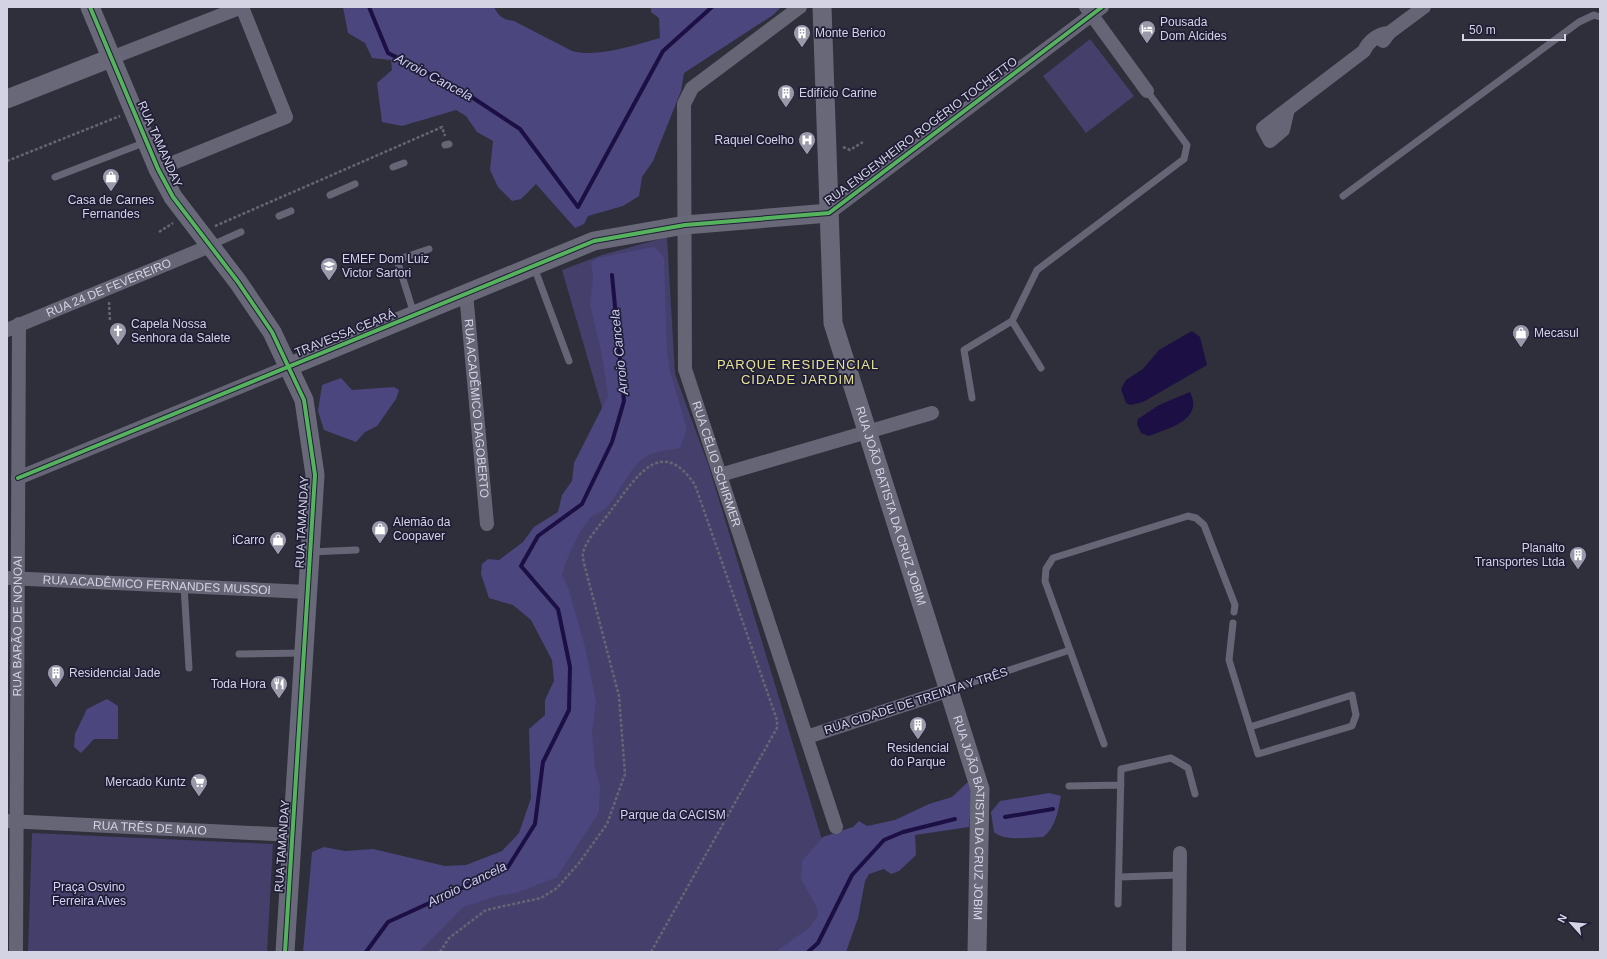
<svg xmlns="http://www.w3.org/2000/svg" width="1607" height="959" viewBox="0 0 1607 959" font-family="Arial,sans-serif">
<style>
.green{fill:#443f6b}
.forest{fill:#4c467e}
.water{fill:#1c0f44}
.lines{fill:none;stroke-linecap:round;stroke-linejoin:round}
.stream{stroke:#1c0f44;stroke-width:4}
.path{stroke:#666572;stroke-width:2.5;stroke-dasharray:3 2;stroke-linecap:butt}
.lane{stroke:#666575;stroke-width:7}
.street{stroke:#666575;stroke-width:14}
.secondary{stroke:#696879;stroke-width:19}
.cycleway-casing{stroke:#201e37;stroke-width:6}
.cycleway{stroke:#56b35d;stroke-width:4}
.labels{text-anchor:middle;dominant-baseline:central;stroke-width:3.5;stroke-linejoin:round;paint-order:stroke}
.poi-label{font-size:12px;fill:#d4d3e4;stroke:#201e37;text-anchor:start}
.street-label{font-size:12px;fill:#d4d3e4;stroke:#201e37}
.park-label{font-size:12px;fill:#d4d3f8;stroke:#201e37}
.water-label{font-size:13px;font-style:italic;fill:#cbcaf0;stroke:#201e37}
.neighbourhood-label{font-size:13px;letter-spacing:1px;fill:#e6e394;stroke:#201e37}
</style>
<rect width="100%" height="100%" fill="#2f2e3b"/>
<path class="green" d="M1090,39l44,57 -48,37 -43,-57z
M667,237l8,137 34,93 131,432 -32,53h-442l142,-85 61,-157 -48,-144 61,-62 30,-62 -50,-172 40,-15z
M32,833l241,11 -6,108h-239z"/>
<path class="forest" d="M343,7h151c5,10 10,13 20,14l58,30c26,7 62,-6 88,-13l-1,-20 -8,-6v-5h130l-8,8 -89,58 -3,18 -28,70 -11,16 -3,19 -16,10 -35,10 -4,8 -9,4 -39,-44 -15,15 -9,2 -14,-14 -8,-17 3,-29 -16,-9 -11,-16 -10,-6 -54,16 -20,-4 -5,-39 15,-13 -1,-10 -19,-2 -7,-15 -17,-10z
M653,247l6,4 5,7 3,94 3,19 17,58 -7,19c-11,2 -23,3 -33,8 -19,11 -26,37 -42,53 -3,3 -9,4 -13,7 -12,12 -26,43 -30,59l6,12 17,60 11,55 -4,28 3,39 5,17 -1,26 -42,65 -41,16 -19,3 -34,11 -44,45h-116l9,-100 12,-5 21,4 28,-2 72,17 21,-1 36,-14 17,-18 12,-35 -2,-69 16,-14v-15l9,-19 -2,-21 -21,-40 -18,-15 -24,-7 -8,-24 1,-10 6,-5 11,1 24,-18 11,-15 24,-15 4,-17 10,-14 2,-18 34,-67 -6,-41 -12,-50 3,-26 -2,-17 7,-4z
M341,378l11,12 42,-3 5,3 -3,9 -19,27 -12,6 -9,10 -32,-12 -6,-19 4,-26z
M107,699l11,7v33h-24l-13,14 -7,-6 1,-13 12,-25z
M970,780l3,7 -4,40 -54,8 1,20 -17,16 -8,3 -7,-5 -15,5 -4,7 -7,37 -12,34h-71l35,-25 8,-11 -1,-8 -16,-29 1,-18 21,-24 30,-10 6,-6 8,5 28,-6 34,-16 23,-7z
M1049,793l12,3c-3,14 -5,32 -18,41 -14,0 -38,5 -49,-5l-3,-20 9,-11z"/>
<path class="water" d="M1192,331l8,6 7,28 -64,37 -13,3 -4,-2 -5,-14 5,-9 17,-11 16,-19z
M1190,392c14,28 -21,36 -41,44l-8,-3 -4,-9 1,-5 21,-14z"/>
<g class="lines">
<path class="stream" d="M369,7l19,46 70,35 62,41 58,78 85,-156 49,-44
M1005,817l48,-8
M366,952l22,-30 120,-55 27,-43 8,-62 26,-52 1,-43 -12,-58 -37,-43 17,-30 44,-32 30,-62 12,-41 -12,-126
M808,952l10,-9 34,-68 32,-35 19,-8 52,-13"/>
<path class="path" d="M843,147l7,3 13,-8
M7,161l113,-45
M215,226l227,-99 3,9
M159,232l14,-9
M109,302l1,20
M440,952l9,-14 37,-28 55,-12 16,-10 22,-25 28,-39 18,-50 -6,-78 -33,-125c-1,-5 -4,-13 -3,-18 3,-14 21,-32 29,-44 24,-31 49,-75 83,-24l82,235v8l-126,224"/>
<path class="lane" d="M445,145l4,-1
M393,167l11,-4
M55,177l91,-35
M330,195l25,-11
M1343,196l236,-174 15,-7 6,2
M279,216l12,-5
M212,245l29,-13
M534,267l35,94
M414,314l-17,-54 32,-11
M1041,368l-29,-47 25,-51 147,-111 3,-14 -40,-54
M972,398l-8,-48 48,-29
M310,552l46,-2
M184,586l5,82
M1233,623l-4,37 29,94 94,-28 4,-11 -4,-20 -102,32
M239,654l64,-1
M949,690l121,-40
M1104,744l-59,-163 1,-12 7,-11 135,-42 8,2 8,7 31,80 -1,7
M1069,786l52,-1
M1119,877l61,-2
M1118,904l3,-135 50,-11 17,10 7,26"/>
<g class="street">
<path id="s1" d="M800,7l-108,81 -8,16 1,265 151,458"/>
<path d="M1086,7l61,84"/>
<path d="M1383,41l6,-8 35,-26"/>
<path d="M111,58l131,-51"/>
<path d="M1288,109l-5,21 -13,11 -7,-13 101,-77c4,-9 14,-18 25,-18"/>
<path d="M158,169l128,-52 -44,-110"/>
<path d="M829,213l273,-206"/>
<path id="s2" d="M466,293l21,231"/>
<path id="s3" d="M7,330l203,-84"/>
<path d="M720,475l212,-62"/>
<path d="M18,478l270,-111"/>
<path id="s4" d="M7,578l301,14"/>
<path d="M807,737l142,-47"/>
<path id="s5" d="M7,821l286,14"/>
<path id="s6" d="M16,952l3,-628"/>
<path d="M1179,952l1,-99"/>
</g>
<g class="secondary">
<path d="M90,7l68,162 15,28 65,85 34,50 32,68 11,75 -30,477"/>
<path id="s7" d="M822,7l11,316 147,466 -3,163"/>
<path d="M7,99l104,-41"/>
<path d="M288,367l306,-126 91,-16 144,-12"/>
</g>
<defs>
<path id="cycleway" d="M90,7l68,162 15,28 65,85 34,50 32,68 11,75 -30,477
M18,478l576,-237 91,-16 144,-12 273,-206"/>
</defs>
<use href="#cycleway" class="cycleway-casing"/>
<use href="#cycleway" class="cycleway"/>
</g>
<defs>
<symbol id="hotel-pin" viewBox="-11 -11 22 30"><path d="M0 17L-7.5 6A9.5 9.5 0 1 1 7.5 6Z" fill="#9a99a9" stroke="#201e37"/><path d="M-6-4.5h1.5V1H6V5H4.5V3h-9V5H-6ZM-4 0a1.8 1.8 0 1 1 3.6 0ZM.5 0V-2.5h3Q6-2.5 6 0Z" fill="#fff"/></symbol>
<symbol id="building-pin" viewBox="-11 -11 22 30"><path d="M0 17L-7.5 6A9.5 9.5 0 1 1 7.5 6Z" fill="#9a99a9" stroke="#201e37"/><path d="M-4-6H4V6H1V3H-1V6H-4ZM-2.5-4.3h1.7v1.8h-1.7ZM.8-4.3h1.7v1.8H.8ZM-2.5-1h1.7V.8h-1.7ZM.8-1h1.7V.8H.8Z" fill="#fff"/></symbol>
<symbol id="hospital-pin" viewBox="-11 -11 22 30"><path d="M0 17L-7.5 6A9.5 9.5 0 1 1 7.5 6Z" fill="#9a99a9" stroke="#201e37"/><path d="M-5-5h3v3.5h4V-5h3V5h-3V1.5h-4V5h-3Z" fill="#fff"/></symbol>
<symbol id="shop-pin" viewBox="-11 -11 22 30"><path d="M0 17L-7.5 6A9.5 9.5 0 1 1 7.5 6Z" fill="#9a99a9" stroke="#201e37"/><path d="M-5-2.5h2.3a2.7 3.5 0 0 1 5.4 0H5L5.5 6h-11ZM-1.5-2.5h3a1.5 2.3 0 0 0-3 0Z" fill="#fff"/></symbol>
<symbol id="school-pin" viewBox="-11 -11 22 30"><path d="M0 17L-7.5 6A9.5 9.5 0 1 1 7.5 6Z" fill="#9a99a9" stroke="#201e37"/><path d="M0-5L7-2L0 1L-7-2ZM-4 1L0 2.5L4 1V4Q0 6-4 4Z" fill="#fff"/></symbol>
<symbol id="church-pin" viewBox="-11 -11 22 30"><path d="M0 17L-7.5 6A9.5 9.5 0 1 1 7.5 6Z" fill="#9a99a9" stroke="#201e37"/><path d="M-1.2-6h2.4v3.5h3.3v2.4h-3.3V6h-2.4V-.1h-3.3v-2.4h3.3Z" fill="#fff"/></symbol>
<symbol id="restaurant-pin" viewBox="-11 -11 22 30"><path d="M0 17L-7.5 6A9.5 9.5 0 1 1 7.5 6Z" fill="#9a99a9" stroke="#201e37"/><path d="M-5-6h1v4h1v-4h1v4h1v-4h1v5L-1.5 .5V6h-2V.5L-5-1ZM5-6V6H3V1.5H1.5Q1.5-4 5-6Z" fill="#fff"/></symbol>
<symbol id="supermarket-pin" viewBox="-11 -11 22 30"><path d="M0 17L-7.5 6A9.5 9.5 0 1 1 7.5 6Z" fill="#9a99a9" stroke="#201e37"/><path d="M-6-5.5h2.5l.6 2H6L4.5 2H-2.5L-4.4-4H-6ZM-1.5 3.2a1.3 1.3 0 1 0 .1 0ZM3 3.2a1.3 1.3 0 1 0 .1 0Z" fill="#fff"/></symbol>
</defs>
<g fill-rule="evenodd">
<use href="#hotel-pin" x="1137" y="19" width="20" height="27"/>
<use href="#building-pin" x="792" y="23" width="20" height="27"/>
<use href="#building-pin" x="776" y="83" width="20" height="27"/>
<use href="#hospital-pin" x="797" y="130" width="20" height="27"/>
<use href="#shop-pin" x="101" y="167" width="20" height="27"/>
<use href="#school-pin" x="319" y="256" width="20" height="27"/>
<use href="#church-pin" x="108" y="321" width="20" height="27"/>
<use href="#shop-pin" x="1511" y="323" width="20" height="27"/>
<use href="#shop-pin" x="370" y="519" width="20" height="27"/>
<use href="#shop-pin" x="268" y="530" width="20" height="27"/>
<use href="#building-pin" x="1568" y="545" width="20" height="27"/>
<use href="#building-pin" x="46" y="663" width="20" height="27"/>
<use href="#restaurant-pin" x="269" y="674" width="20" height="27"/>
<use href="#building-pin" x="908" y="715" width="20" height="27"/>
<use href="#supermarket-pin" x="189" y="772" width="20" height="27"/>
</g>
<g class="labels">
<g class="poi-label">
<text x="1160" y="22">Pousada<tspan x="1160" dy="14">Dom Alcides</tspan></text>
<text x="815" y="33">Monte Berico</text>
<text x="799" y="93">Edifício Carine</text>
<text x="794" y="140" text-anchor="end">Raquel Coelho</text>
<text x="111" y="200" text-anchor="middle">Casa de Carnes<tspan x="111" dy="14">Fernandes</tspan></text>
<text x="342" y="259">EMEF Dom Luiz<tspan x="342" dy="14">Victor Sartori</tspan></text>
<text x="131" y="324">Capela Nossa<tspan x="131" dy="14">Senhora da Salete</tspan></text>
<text x="1534" y="333">Mecasul</text>
<text x="393" y="522">Alemão da<tspan x="393" dy="14">Coopaver</tspan></text>
<text x="265" y="540" text-anchor="end">iCarro</text>
<text x="1565" y="548" text-anchor="end">Planalto<tspan x="1565" dy="14">Transportes Ltda</tspan></text>
<text x="69" y="673">Residencial Jade</text>
<text x="266" y="684" text-anchor="end">Toda Hora</text>
<text x="918" y="748" text-anchor="middle">Residencial<tspan x="918" dy="14">do Parque</tspan></text>
<text x="186" y="782" text-anchor="end">Mercado Kuntz</text>
</g>
<g class="street-label">
<text transform="translate(921 131) rotate(-37)">RUA ENGENHEIRO ROGÉRIO TOCHETTO</text>
<text transform="translate(160 144) rotate(66)">RUA TAMANDAY</text>
<text stroke="none"><textPath href="#s3" startOffset="110">RUA 24 DE FEVEREIRO</textPath></text>
<text transform="translate(345 333) rotate(-22)">TRAVESSA CEARÁ</text>
<text stroke="none"><textPath href="#s2" startOffset="116">RUA ACADÊMICO DAGOBERTO</textPath></text>
<text stroke="none"><textPath href="#s1" startOffset="518">RUA CÉLIO SCHIRMER</textPath></text>
<text stroke="none"><textPath href="#s7" startOffset="508">RUA JOÃO BATISTA DA CRUZ JOBIM</textPath></text>
<text transform="translate(302 522) rotate(-87)">RUA TAMANDAY</text>
<text stroke="none"><textPath href="#s4" startOffset="150">RUA ACADÊMICO FERNANDES MUSSOI</textPath></text>
<text stroke="none"><textPath href="#s6" startOffset="326">RUA BARÃO DE NONOAI</textPath></text>
<text transform="translate(916 701) rotate(-18)">RUA CIDADE DE TREINTA Y TRÊS</text>
<text stroke="none"><textPath href="#s7" startOffset="832">RUA JOÃO BATISTA DA CRUZ JOBIM</textPath></text>
<text stroke="none"><textPath href="#s5" startOffset="143">RUA TRÊS DE MAIO</textPath></text>
<text transform="translate(282 846) rotate(-86)">RUA TAMANDAY</text>
</g>
<g class="park-label">
<text x="673" y="815">Parque da CACISM</text>
<text x="89" y="887">Praça Osvino<tspan x="89" dy="14">Ferreira Alves</tspan></text>
</g>
<g class="water-label">
<text transform="translate(434 77) rotate(28)">Arroio Cancela</text>
<text transform="translate(619 352) rotate(-96)">Arroio Cancela</text>
<text transform="translate(467 884) rotate(-26)">Arroio Cancela</text>
</g>
<g class="neighbourhood-label">
<text x="798" y="364">PARQUE RESIDENCIAL<tspan x="798" dy="15">CIDADE JARDIM</tspan></text>
</g>
</g>
<rect width="1607" height="959" fill="none" stroke="#d4d3e4" stroke-width="16"/>
<g transform="translate(1571 923) rotate(297)" stroke="#201e37" stroke-width="3" paint-order="stroke">
<path d="M0-3L7 15L0 10L-7 15Z" fill="#d4d3e4"/>
<text y="-6" font-size="11" font-weight="bold" text-anchor="middle" fill="#d4d3e4">N</text>
</g>
<path d="M1463 34v6h102v-6" fill="none" stroke="#d4d3e4" stroke-width="2"/>
<text x="1469" y="34" font-size="12" fill="#d4d3e4" stroke="#201e37" stroke-width="3" paint-order="stroke">50 m</text>
</svg>
